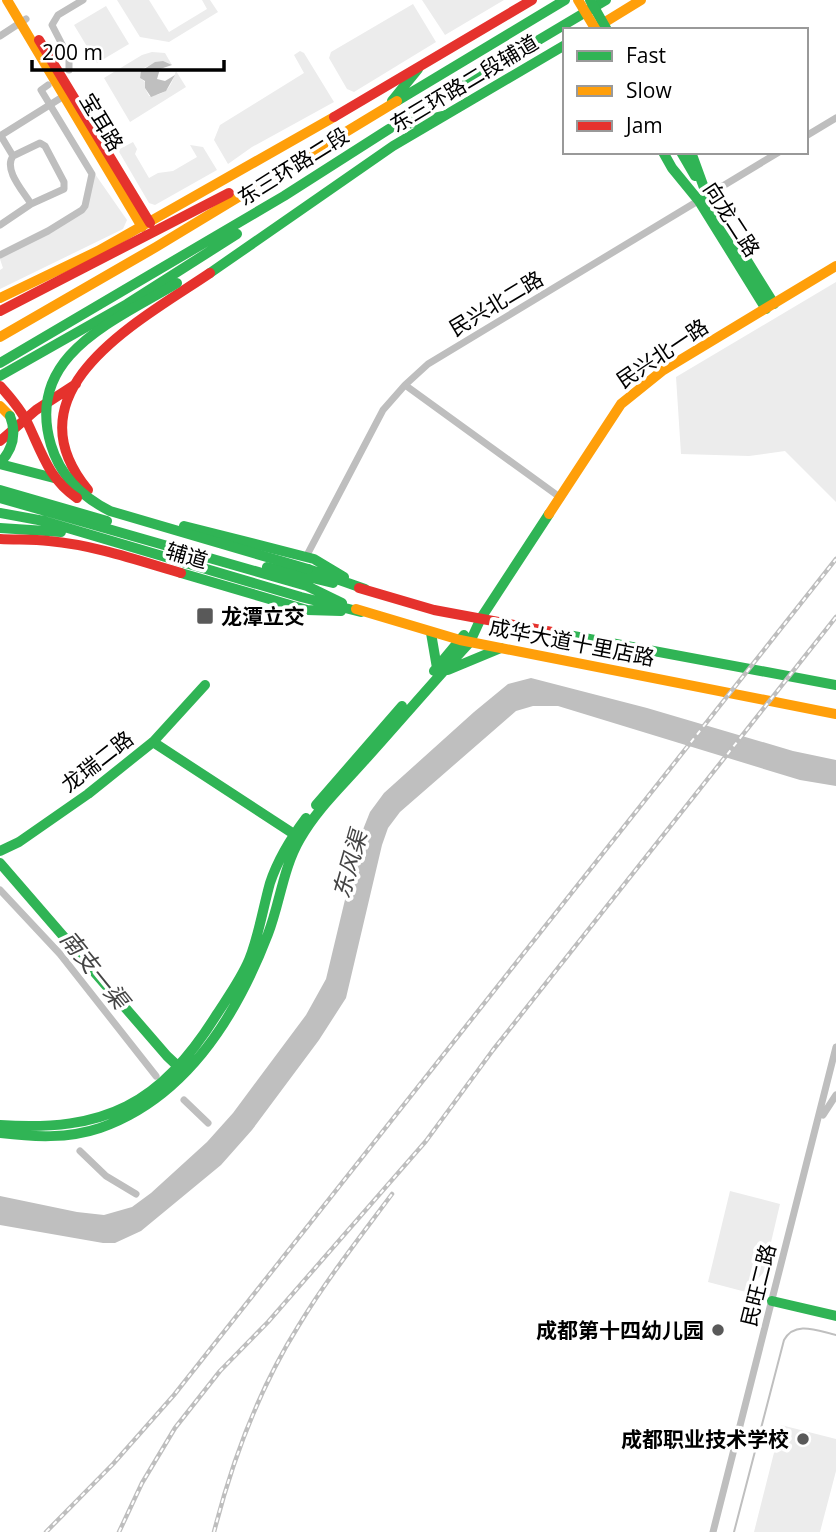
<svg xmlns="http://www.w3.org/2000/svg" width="836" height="1532" viewBox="0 0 836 1532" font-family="'Open Sans','Noto Sans SC',sans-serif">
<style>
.green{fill:#ececec}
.water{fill:#bfbfbf}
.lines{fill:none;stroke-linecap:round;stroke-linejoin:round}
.stream{stroke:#bfbfbf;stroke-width:2}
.canal{stroke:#bfbfbf;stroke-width:7}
.street{stroke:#bebebe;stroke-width:7}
.fast{stroke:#30b455;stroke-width:10}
.slow{stroke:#ff9f0a;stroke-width:10}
.jam{stroke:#e5322d;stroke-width:10}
.rail-casing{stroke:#bebebe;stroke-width:4.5}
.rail{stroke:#fff;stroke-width:2;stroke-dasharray:5;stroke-linecap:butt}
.fast-bridge{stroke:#30b455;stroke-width:10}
.slow-bridge{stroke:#ff9f0a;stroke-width:10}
.jam-bridge{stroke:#e5322d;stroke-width:10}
.poi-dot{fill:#595959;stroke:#fff;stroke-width:2.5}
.labels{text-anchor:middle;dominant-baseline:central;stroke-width:7;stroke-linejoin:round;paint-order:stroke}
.street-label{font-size:21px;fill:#000;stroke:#fff}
.poi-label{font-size:21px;font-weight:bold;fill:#000;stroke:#fff;text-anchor:end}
.water-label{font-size:23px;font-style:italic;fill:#444;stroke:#fff}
</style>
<rect width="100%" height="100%" fill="#fff"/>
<path class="green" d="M117,0h32l20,32 38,-23 -5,-9h8l8,12 -49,30 -29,-5z
M422,0h82l-59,35z
M413,4l23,38 -82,50 -7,-3 -18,-31 2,-6z
M106,6l23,38 -32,19 -23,-38z
M300,51l4,2 30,49 -82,45 -24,17 -14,-24 6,-15 84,-52 -10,-18z
M152,52l13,1 7,12 -16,-3 -14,7 -2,9 5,4v6l4,8c19,-2 21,-8 27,-25l10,16 -56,35 -26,-44 38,-23z
M133,142l4,7 -2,5 14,24 9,-5 15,-2 24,-14 -7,-12 13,2 14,23 -62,35 -6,-2 -31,-53z
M95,174l32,46 -4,9 -123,60v-19l3,-2 -3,-9 85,-49z
M836,282v220l-51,-51 -36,5 -68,-2 -5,-77z
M730,1191l50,13 -16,68 -18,20 -38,-10z
M781,1425l55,14v32l-16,61h-66z"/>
<path class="water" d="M163,61l9,4 -12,4 -3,10 8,2 10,-6 -9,16 -15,6 -6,-9v-7l-5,-3 1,-7 14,-9z
M531,678l116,30 146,43 43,9v26l-36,-6 -242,-74h-25l-17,5 -116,101 -12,16 -6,17 -36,153 -27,42 -67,90 -31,35 -80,66 -26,12h-12l-103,-18v-29l77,16 27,3 28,-8 19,-14 56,-51 26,-29 73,-98 20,-36 34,-142 10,-25 14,-19 90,-81 34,-28z"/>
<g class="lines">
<path class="stream" d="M734,1532l50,-192c11,-20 34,-9 52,-5"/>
<path class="canal" d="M69,70v-12l-17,-33 6,-10 25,-15
M0,255l48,-24 34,-21 3,-4 7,-32 -51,-84 7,-5
M0,890l60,64 96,122
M184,1100l24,23"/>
<path class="street" d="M0,36l26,-17
M0,136l64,-40
M1,136l12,20c-10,14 11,36 18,48
M806,136l30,-18
M0,225l31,-21 33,-15v-7l-19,-36 -5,-3 -27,13
M405,385l156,113
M306,557l77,-147 22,-25 23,-21 351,-212
M823,1115l13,-20
M80,1151l26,25 30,18
M713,1532l123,-485"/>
<path class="fast" d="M392,101l26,-32
M397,101l168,-101
M404,125l38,-9
M663,152l9,16 27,33 67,108
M681,152l14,24
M691,152l16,44 67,108
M210,273l183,-127 172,-101
M0,363l284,-167 105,-67 217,-129
M0,376l127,-72 110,-70
M0,464l54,14
M0,490l107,31
M0,498l307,88 35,17
M0,513l44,8 257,76 60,15
M184,526l130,33 30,18
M0,528l61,4
M267,567l66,16
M308,569l57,20
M181,573l126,37 34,1
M552,632l284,53
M431,633l6,35
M448,670l53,-22
M434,671l30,-36
M153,742l147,96
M316,805l86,-99
M0,851l19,-9 69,-48 65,-52 52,-57
M0,863l167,193 16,15
M0,1125c105,7 160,-20 217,-111 11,-17 24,-35 32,-54 10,-25 14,-52 21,-77 8,-24 21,-45 36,-65
M0,1133c33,4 68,6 100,-5 86,-30 137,-113 168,-194 12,-31 15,-66 32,-95 17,-30 42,-53 64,-78 36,-40 70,-80 106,-119l11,-24 68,-104
M772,1301l64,15"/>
<path class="slow" d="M7,0l135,227
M597,27l44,-27
M0,298l98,-47 236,-134
M0,337l156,-90 241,-146
M0,406l10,10
M549,514l72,-110 41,-33 174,-105
M356,609l104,31 376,74"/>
<path class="jam" d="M39,40l111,183
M334,117l198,-117
M0,311l229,-118
M0,441l36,-31 40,-26
M88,490c-82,-100 51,-169 122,-217
M0,539c16,1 33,0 49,2 45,4 88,19 132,32
M359,588l75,22 118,22"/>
<defs>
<path id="rail" d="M46,1532l67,-68 61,-69 662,-836
M119,1532l23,-49 33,-55 45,-57 48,-49 158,-181 67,-91 343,-433
M214,1532c18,-71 46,-145 85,-207 28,-46 61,-88 93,-131"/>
</defs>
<use href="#rail" class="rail-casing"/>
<use href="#rail" class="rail"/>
<path class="fast-bridge" d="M590,0l17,30
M177,283c-62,38 -153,72 -126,162 9,30 31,52 59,66l198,58
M0,463c13,-14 17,-29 10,-47"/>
<path class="slow-bridge" d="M578,0l18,30"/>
<path class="jam-bridge" d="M0,386c11,12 22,25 29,40 13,28 21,54 48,72"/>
</g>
<g class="poi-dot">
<rect x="196" y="607" width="18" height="18" rx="3.5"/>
<circle cx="718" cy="1330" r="7"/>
<circle cx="803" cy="1439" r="7"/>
</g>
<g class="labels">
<g class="street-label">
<text transform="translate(464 83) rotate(-31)">东三环路二段辅道</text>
<text transform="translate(102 122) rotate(59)">宝耳路</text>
<text transform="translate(293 166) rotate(-32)">东三环路二段</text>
<text transform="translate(732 219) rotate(57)">向龙二路</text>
<text transform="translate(496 303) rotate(-31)">民兴北二路</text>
<text transform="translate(662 353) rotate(-34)">民兴北一路</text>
<text transform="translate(187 555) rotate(16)">辅道</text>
<text transform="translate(572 642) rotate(11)">成华大道十里店路</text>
<text transform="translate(97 761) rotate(-38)">龙瑞二路</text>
<text transform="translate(758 1285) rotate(-76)">民旺二路</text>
</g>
<g class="poi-label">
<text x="221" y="616" text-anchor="start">龙潭立交</text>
<text x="704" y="1330">成都第十四幼儿园</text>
<text x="789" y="1439">成都职业技术学校</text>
</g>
<g class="water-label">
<text transform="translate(349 864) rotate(-74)">东风渠</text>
<text transform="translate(95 969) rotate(51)">南支一渠</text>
</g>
</g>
<rect x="563" y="28" width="245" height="126" fill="#ffffff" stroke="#999999" stroke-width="2"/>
<rect x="577" y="51" width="35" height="10" fill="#30b455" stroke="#999999" stroke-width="2"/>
<text x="626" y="63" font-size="21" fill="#000000">Fast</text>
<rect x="577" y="86" width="35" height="10" fill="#ff9f0a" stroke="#999999" stroke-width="2"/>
<text x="626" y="98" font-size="21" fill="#000000">Slow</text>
<rect x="577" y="121" width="35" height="10" fill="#e5322d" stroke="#999999" stroke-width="2"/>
<text x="626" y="133" font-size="21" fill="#000000">Jam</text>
<path d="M32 60v10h192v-10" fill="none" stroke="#000000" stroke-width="3.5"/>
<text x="42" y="60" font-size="21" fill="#000000" stroke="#ffffff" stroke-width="5" paint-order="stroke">200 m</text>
</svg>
